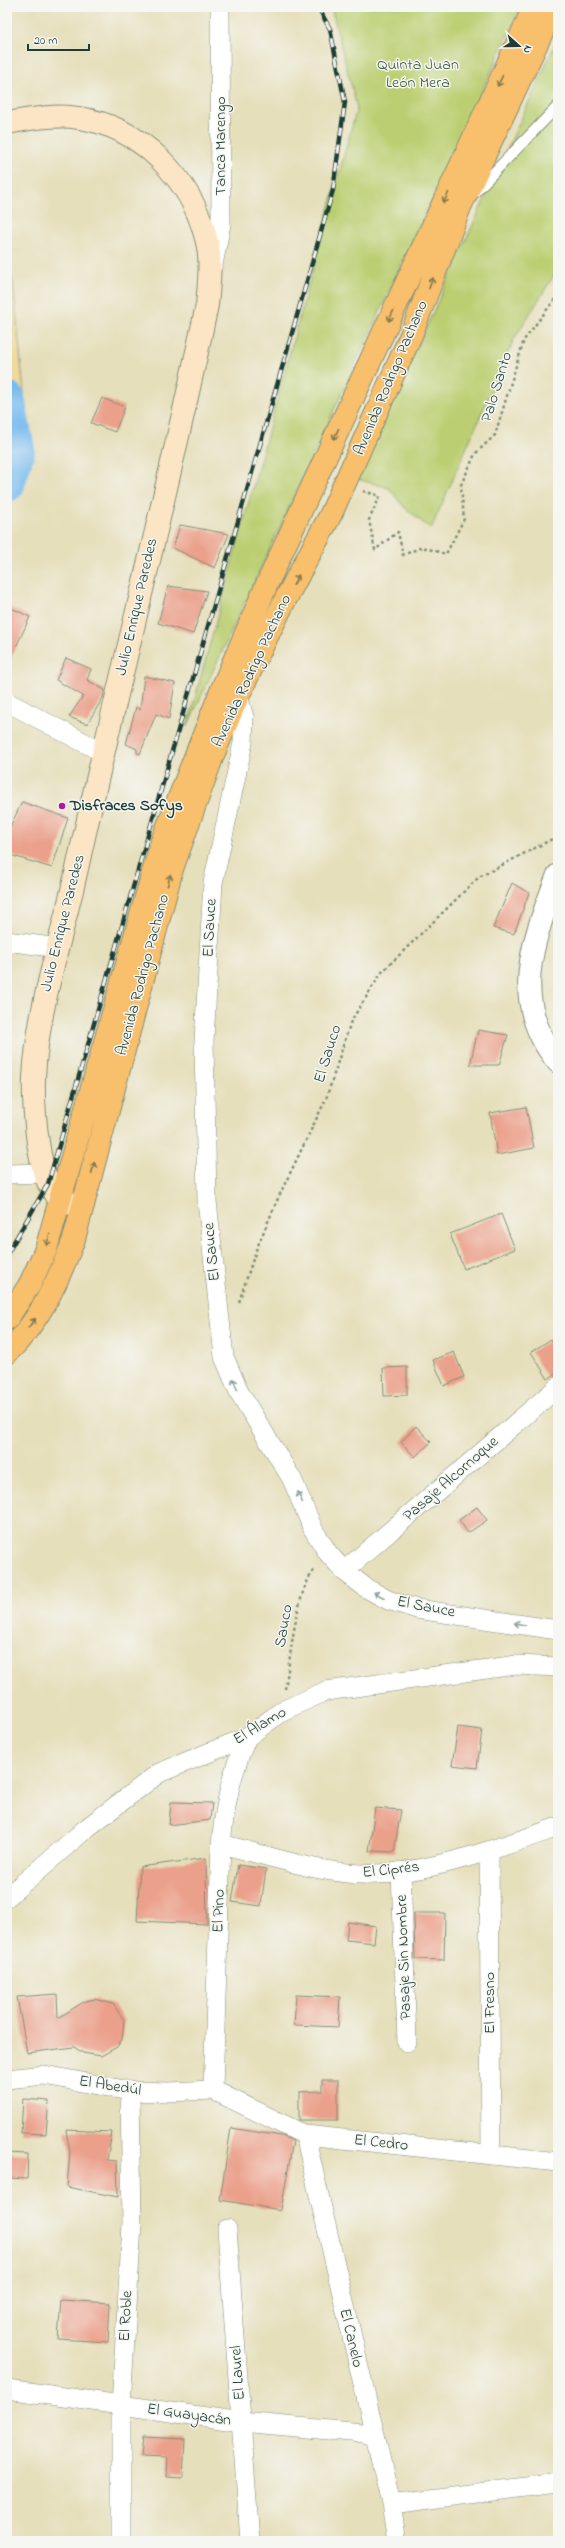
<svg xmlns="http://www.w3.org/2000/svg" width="565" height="2548" viewBox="0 0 565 2548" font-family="'Indie Flower',sans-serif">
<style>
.green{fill:#bbcf72;stroke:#6d8653}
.sand{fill:#eeda9e;stroke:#868c69}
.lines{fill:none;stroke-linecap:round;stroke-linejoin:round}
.river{stroke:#79bcef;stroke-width:36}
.building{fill:#eba08b}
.service-casing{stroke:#828e78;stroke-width:12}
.minor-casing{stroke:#828e78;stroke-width:20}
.tertiary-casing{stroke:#828e78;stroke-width:24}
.secondary-casing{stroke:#828e78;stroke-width:24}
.primary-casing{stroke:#828e78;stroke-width:24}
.path{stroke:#828e78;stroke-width:2.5;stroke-dasharray:3 3;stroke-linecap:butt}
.service{stroke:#fff;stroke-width:10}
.minor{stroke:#fff;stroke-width:19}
.tertiary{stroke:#fff;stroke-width:22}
.secondary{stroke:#fce5c4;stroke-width:22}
.primary{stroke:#f8bf6c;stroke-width:22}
.rail-casing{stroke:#1f3d34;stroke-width:4.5}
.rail{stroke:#f6f6f2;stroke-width:3;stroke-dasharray:9;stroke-linecap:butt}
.oneway{stroke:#81784d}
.oneway2{stroke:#8f9e9a}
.poi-dot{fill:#b5179e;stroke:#f6f6f2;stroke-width:1.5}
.labels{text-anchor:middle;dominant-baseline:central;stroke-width:3;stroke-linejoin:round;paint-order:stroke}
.park-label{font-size:16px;fill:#3e5a40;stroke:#f6f6f2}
.street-label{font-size:16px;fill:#1f3d34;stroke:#f6f6f2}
.poi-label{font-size:16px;font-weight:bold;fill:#1f3d34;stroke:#f6f6f2;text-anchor:start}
</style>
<rect width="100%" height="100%" fill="#f6f6f2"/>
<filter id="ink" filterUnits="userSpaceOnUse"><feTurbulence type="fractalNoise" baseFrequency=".025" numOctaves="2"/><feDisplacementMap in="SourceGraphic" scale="8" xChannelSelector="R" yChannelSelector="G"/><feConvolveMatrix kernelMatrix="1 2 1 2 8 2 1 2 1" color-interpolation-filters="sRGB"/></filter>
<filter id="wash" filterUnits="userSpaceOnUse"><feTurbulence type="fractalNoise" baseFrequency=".012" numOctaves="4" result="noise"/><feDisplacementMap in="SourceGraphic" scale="16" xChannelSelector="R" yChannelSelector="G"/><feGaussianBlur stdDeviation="0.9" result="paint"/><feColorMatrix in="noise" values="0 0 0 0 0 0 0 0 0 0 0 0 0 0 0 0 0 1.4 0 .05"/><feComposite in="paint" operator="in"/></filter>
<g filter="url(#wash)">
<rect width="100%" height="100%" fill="#e6dfbb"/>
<path class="green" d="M331,7h190l-334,720 170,-619z
M558,38v231l-44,70 -83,190 -27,-22 -15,-19 -32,-9z"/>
<path class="sand" d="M7,247l7,45 17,172 -24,42z"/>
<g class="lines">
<path class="river" d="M7,399l10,51 -10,34"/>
</g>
<g id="blocks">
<path class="building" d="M102,398l23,9 -10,25 -24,-9z
M180,525l49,9 -14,34 -42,-20z
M168,586l39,5 -14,43 -35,-11z
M7,606l23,11 -23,49z
M66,658l25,11 -4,11 18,10 -2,8 -16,26 -18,-7 14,-21 -27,-16z
M144,676l31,7 -6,36 -13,-5 -16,40 -3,-1v-4l-11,-5 10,-37 4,3z
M22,802l46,16 -16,50 -45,-14v-21z
M512,883l17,10 -15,41 -21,-6z
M478,1030l30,5 -9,30h-29z
M526,1107l8,41 -37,7 -7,-42z
M501,1214l14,35 -51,20 -14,-35z
M551,1339l7,12v21l-10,7 -17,-27z
M454,1352l10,25 -20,9 -11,-26z
M407,1367v28l-23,1 -1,-28z
M416,1426l15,16 -16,15 -14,-15z
M477,1507l10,13 -19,13 -9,-13z
M458,1727l24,3 -5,38 -25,-3z
M171,1802l41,1 -2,17 -41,5z
M375,1808l26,2 -7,42 -25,-1z
M206,1858l1,66 -70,-3 3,-54z
M238,1865l28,4 -5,37 -29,-4z
M414,1913h31l-1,47 -29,-1z
M348,1922l28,4 -2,17 -28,-3z
M57,1994l1,24 27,-17 10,-2 18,5 11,16 -2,19 -5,8 -16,9 -18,-3 -9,-6 -47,6 -10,-56z
M296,1995l44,2 -2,30 -44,-2z
M322,2080h16v40h-39v-28l23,-1z
M23,2099l26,2 -3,33 -25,-1z
M231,2128l51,8 11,5 -12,69 -61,-10z
M66,2130l46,2 -5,28 10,1 1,36 -51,-10 3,-35z
M7,2153l21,1 -1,25 -20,-1z
M61,2300l49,3 -2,39 -50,-3z
M143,2437l42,2 -2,39 -17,-1 1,-20 -26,-1z"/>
</g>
</g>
<g filter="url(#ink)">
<use href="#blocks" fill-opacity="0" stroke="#828e78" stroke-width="1"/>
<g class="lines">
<defs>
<path id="service" d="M473,194l85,-88"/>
<path id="minor" d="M213,265l8,-41 -1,-217
M231,692l7,4 6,21 -1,26 -30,140 -9,158 3,160 17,156 15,35 53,87 21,50 15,24 16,18 22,17 22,12 29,9 141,21
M7,702l95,50
M7,941l51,7
M7,1174l38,-1
M344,1571l214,-184
M221,1844c45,11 93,28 140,30 60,3 140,-27 197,-47
M489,1851l2,304
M401,1871l6,171
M7,1897l81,-70 71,-54 88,-36 35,-26 44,-20 191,-26 41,2
M7,2079l37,-4 86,16 38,1 45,-2 92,45 253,27
M213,2090l8,-246c4,-40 10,-70 26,-107
M305,2135l86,369 6,37
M227,2229l23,312
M7,2389l235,33 131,12
M391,2504l167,-21
M121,2541v-136l11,-181 -2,-133"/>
<path id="tertiary" d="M558,875c-25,65 -50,126 0,187"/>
<path id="secondary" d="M7,123c24,-4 48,-9 72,-5 62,9 112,61 127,120 6,21 3,46 1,67 -39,187 -88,373 -129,559 -15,71 -40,140 -44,213 -1,27 3,81 14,105 3,7 8,13 11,20l24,3"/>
<path id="primary" d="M7,1319l23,-35 16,-35 116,-408 61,-155 44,-102 267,-577
M7,1353c33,-32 51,-72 67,-114l98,-370 41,-114 25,-59 46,-94 47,-88 80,-179 49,-128 94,-200"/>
</defs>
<use href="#service" class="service-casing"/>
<use href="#minor" class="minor-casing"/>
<use href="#tertiary" class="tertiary-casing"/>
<use href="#secondary" class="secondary-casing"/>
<use href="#primary" class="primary-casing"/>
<path class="path" d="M363,491l17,5 -11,24 6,30 23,-18 5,23 19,-8 24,7 18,-35 -3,-34 14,-31 20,-19 29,-95 34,-45
M239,1302l17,-52 23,-54 47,-97 25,-78 31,-49 97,-95 79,-41
M285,1689c6,-32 10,-96 30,-120"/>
<use href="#service" class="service"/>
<use href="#minor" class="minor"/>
<use href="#tertiary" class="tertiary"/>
<use href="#secondary" class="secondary"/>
<use href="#primary" class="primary"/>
<defs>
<path id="rail" d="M7,1254l41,-70 285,-994 12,-88 -15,-73 -12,-22"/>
</defs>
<use href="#rail" class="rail-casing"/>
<use href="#rail" class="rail"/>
</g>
<defs><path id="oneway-shaft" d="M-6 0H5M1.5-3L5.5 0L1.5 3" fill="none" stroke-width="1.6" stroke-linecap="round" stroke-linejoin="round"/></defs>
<g class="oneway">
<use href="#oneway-shaft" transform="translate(500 81) rotate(115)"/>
<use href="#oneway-shaft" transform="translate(446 198) rotate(115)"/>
<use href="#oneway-shaft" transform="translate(431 283) rotate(-69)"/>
<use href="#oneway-shaft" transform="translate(391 316) rotate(115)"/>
<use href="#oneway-shaft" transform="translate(336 434) rotate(115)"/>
<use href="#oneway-shaft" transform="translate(296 580) rotate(-62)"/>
<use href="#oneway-shaft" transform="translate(169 880) rotate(-75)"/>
<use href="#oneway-shaft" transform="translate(93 1168) rotate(-75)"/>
<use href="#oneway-shaft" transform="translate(48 1240) rotate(106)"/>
<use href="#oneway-shaft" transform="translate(32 1323) rotate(-53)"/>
</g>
<g class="oneway2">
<use href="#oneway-shaft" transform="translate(235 1384) rotate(-112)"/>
<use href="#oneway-shaft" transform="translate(300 1497) rotate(-113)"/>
<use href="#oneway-shaft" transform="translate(379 1595) rotate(-152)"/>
<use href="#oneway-shaft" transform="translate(520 1624) rotate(-171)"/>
</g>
</g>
<circle class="poi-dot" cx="62" cy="806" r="4"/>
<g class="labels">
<g class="park-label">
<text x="418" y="65">Quinta Juan<tspan x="418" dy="18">León Mera</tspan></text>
</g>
<g class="street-label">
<text transform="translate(221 146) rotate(-90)">Tanca Marengo</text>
<text transform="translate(391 378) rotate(-67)">Avenida Rodrigo Pachano</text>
<text transform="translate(497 387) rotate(-73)">Palo Santo</text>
<text transform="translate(137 607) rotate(-77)">Julio Enrique Paredes</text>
<text transform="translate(252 671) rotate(-65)">Avenida Rodrigo Pachano</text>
<text transform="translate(63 923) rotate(-76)">Julio Enrique Paredes</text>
<text transform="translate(210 928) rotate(-87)">El Sauce</text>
<text transform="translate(143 975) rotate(-75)">Avenida Rodrigo Pachano</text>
<text transform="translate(328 1054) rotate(-73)">El Sauco</text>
<text transform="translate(212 1252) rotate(-96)">El Sauce</text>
<text transform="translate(451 1479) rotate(-41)">Pasaje Alcornoque</text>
<text transform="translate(426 1607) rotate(11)">El Sauce</text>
<text transform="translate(284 1626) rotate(-80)">Sauco</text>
<text transform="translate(260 1726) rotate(-31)">El Álamo</text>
<text transform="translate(391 1870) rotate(-6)">El Ciprés</text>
<text transform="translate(219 1911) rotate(-88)">El Pino</text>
<text transform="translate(404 1957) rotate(-92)">Pasaje Sin Nombre</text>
<text transform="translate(490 2003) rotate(-90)">El Fresno</text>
<text transform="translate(110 2086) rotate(9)">El Abedúl</text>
<text transform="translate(381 2143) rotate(6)">El Cedro</text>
<text transform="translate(126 2316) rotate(-87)">El Roble</text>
<text transform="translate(351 2338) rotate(77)">El Canelo</text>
<text transform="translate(238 2373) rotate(-94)">El Laurel</text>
<text transform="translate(189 2415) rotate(8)">El Guayacán</text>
</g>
<g class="poi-label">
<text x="70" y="806">Disfraces Sofys</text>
</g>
</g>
<rect width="565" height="2548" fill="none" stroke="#f6f6f2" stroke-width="24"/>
<g transform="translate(519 46) rotate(111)" stroke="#f6f6f2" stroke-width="3" paint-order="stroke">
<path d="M0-3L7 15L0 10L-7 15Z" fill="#1f3d34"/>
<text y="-6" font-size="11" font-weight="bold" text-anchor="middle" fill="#1f3d34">N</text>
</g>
<path d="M28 44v6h61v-6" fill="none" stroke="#1f3d34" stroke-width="2"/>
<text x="34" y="44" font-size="12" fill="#1f3d34" stroke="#f6f6f2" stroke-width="3" paint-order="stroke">20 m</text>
</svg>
